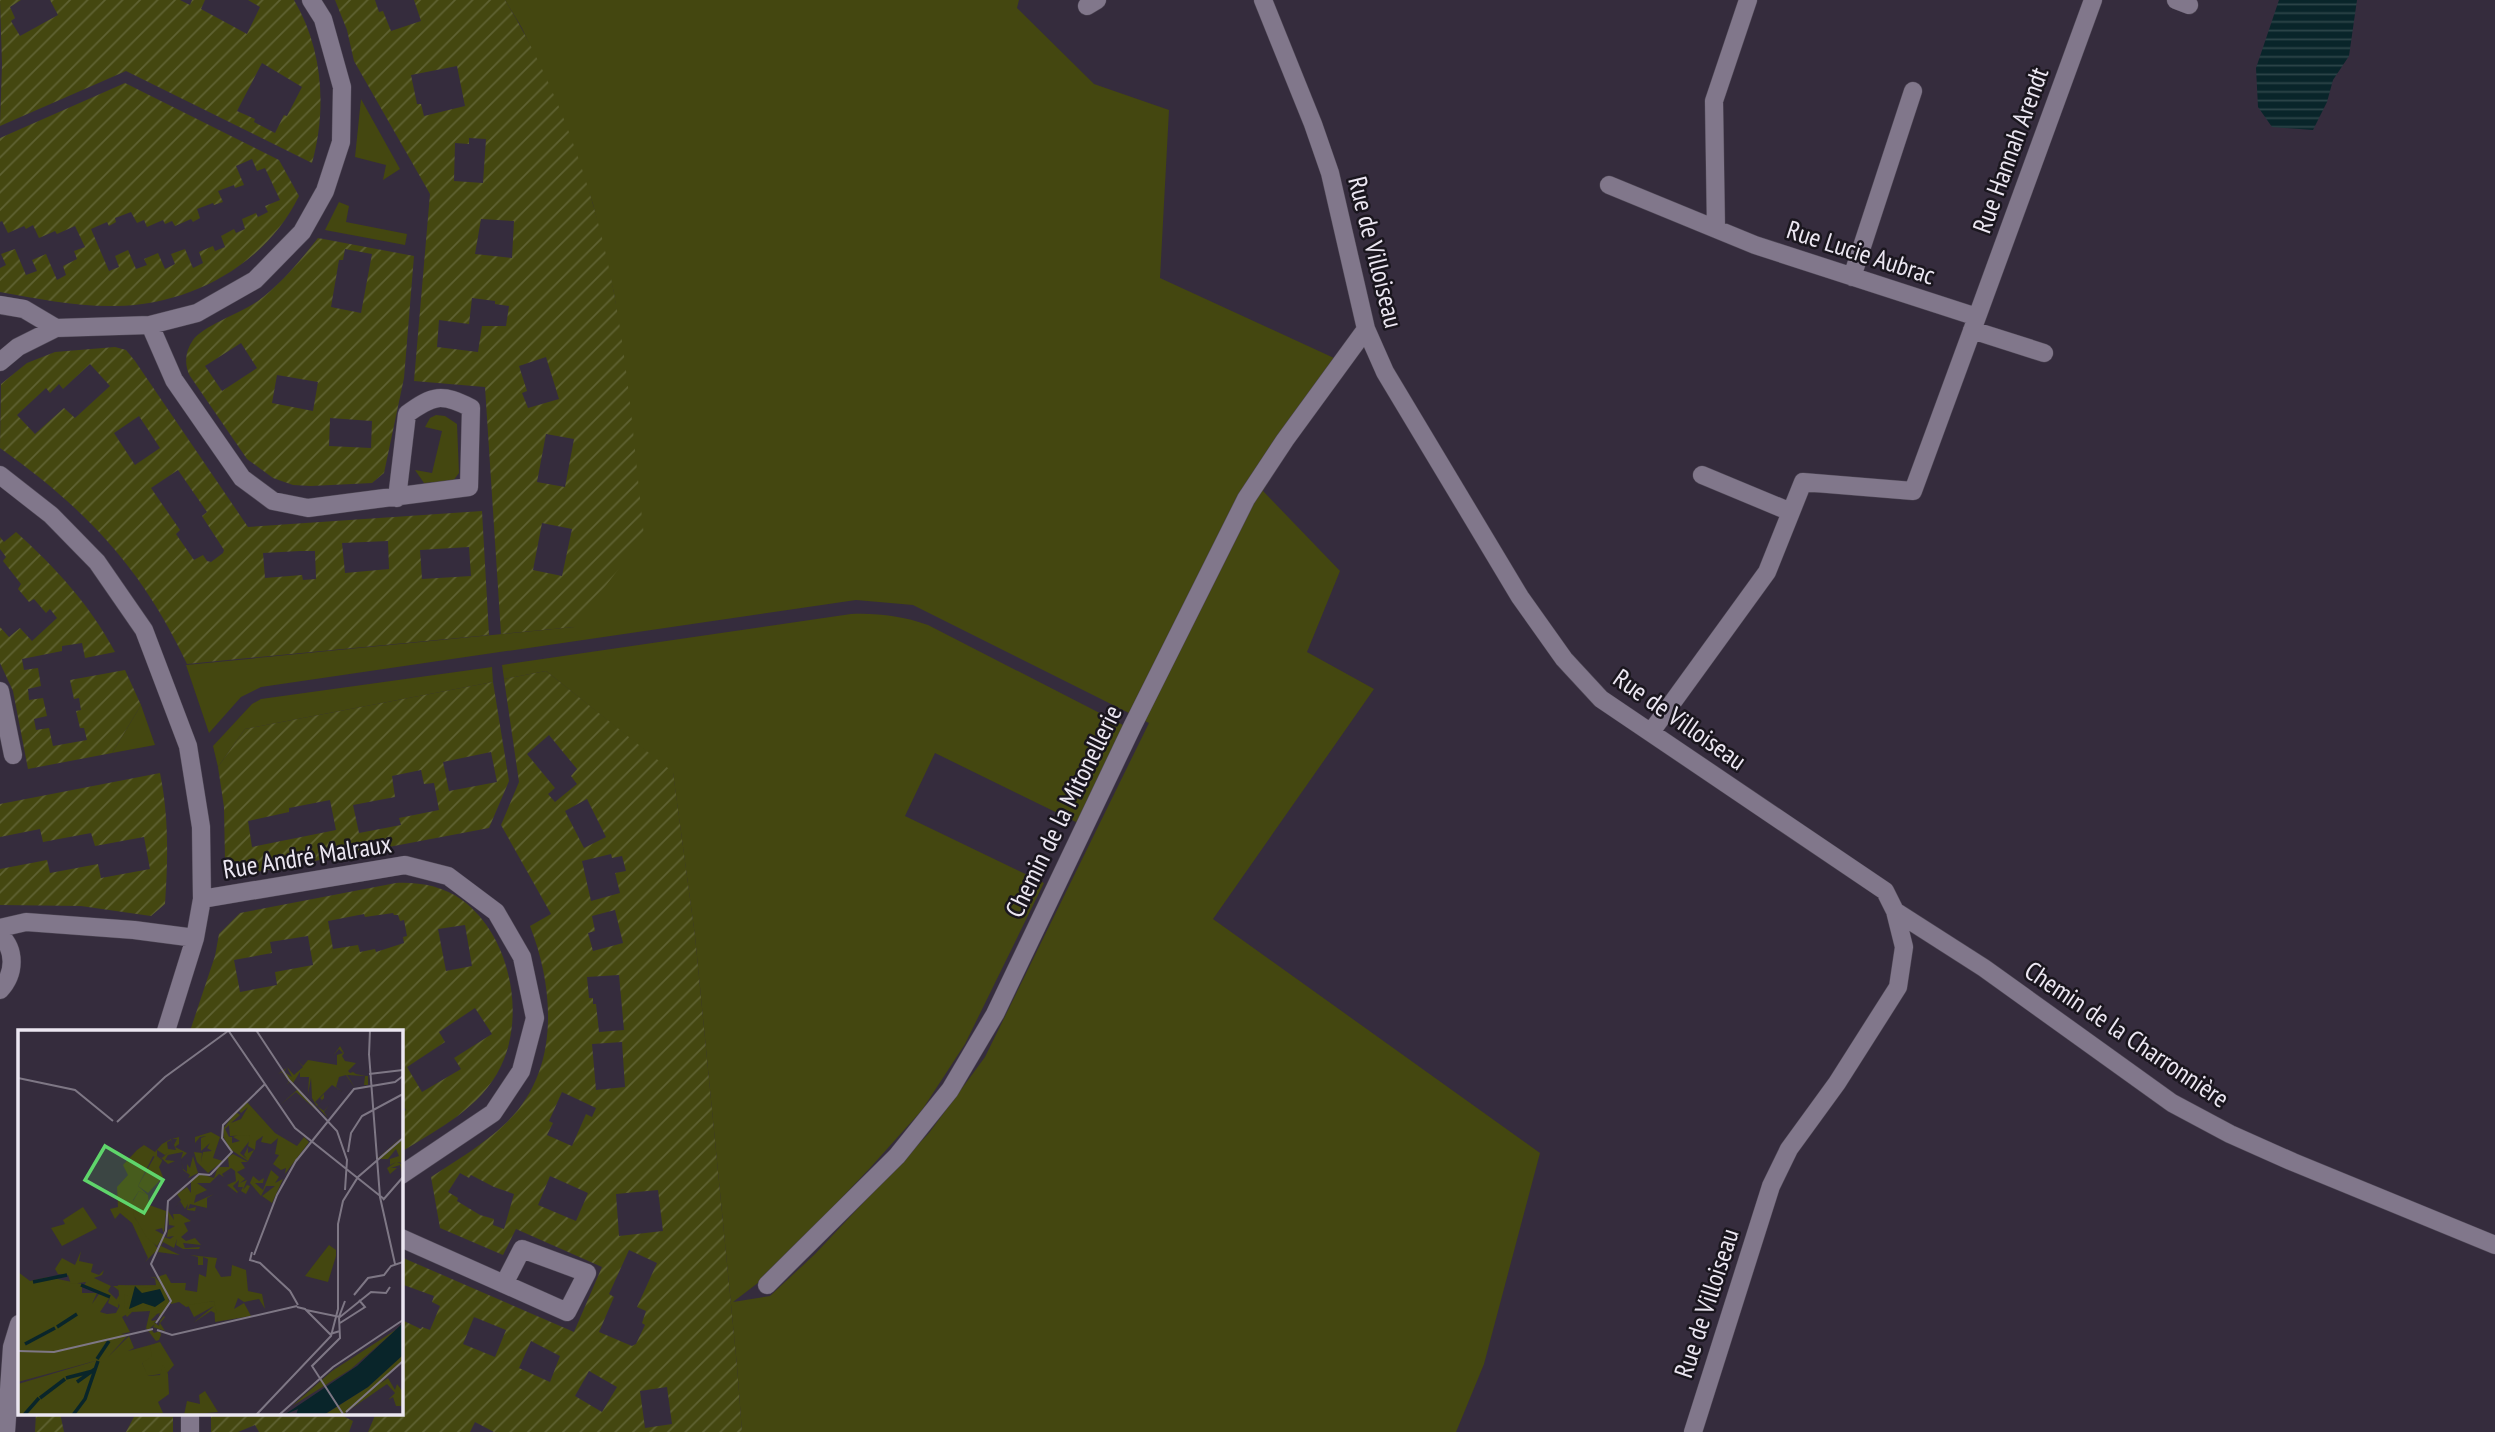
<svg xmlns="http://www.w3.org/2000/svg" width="2495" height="1432" viewBox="0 0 2495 1432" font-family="'PT Sans Narrow',sans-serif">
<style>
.green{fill:#444710}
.garden{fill:url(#garden-furrows);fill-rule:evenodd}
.water{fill:url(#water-rules)}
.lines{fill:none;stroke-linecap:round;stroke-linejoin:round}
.minor-casing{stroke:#4e4755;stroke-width:19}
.minor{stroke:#81778b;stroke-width:18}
.labels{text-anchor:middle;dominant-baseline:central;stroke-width:5;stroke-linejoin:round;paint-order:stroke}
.street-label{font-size:26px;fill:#ece7f2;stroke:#1a161e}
.inset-river{fill:none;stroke:#09252a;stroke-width:3.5}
.inset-road{fill:none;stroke:#7e7785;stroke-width:2}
.view{fill:#5fd56b;fill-opacity:0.15;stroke:#5fd56b;stroke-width:3.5}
.inset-edge{fill:none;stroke:#ece7f2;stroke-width:3.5}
</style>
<defs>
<pattern id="garden-furrows" width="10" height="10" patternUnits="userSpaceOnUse" patternTransform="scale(1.75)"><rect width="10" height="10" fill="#444710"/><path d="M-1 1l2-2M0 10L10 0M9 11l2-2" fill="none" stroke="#5f6233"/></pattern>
<pattern id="water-rules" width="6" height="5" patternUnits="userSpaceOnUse" patternTransform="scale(1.75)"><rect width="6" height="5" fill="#09252a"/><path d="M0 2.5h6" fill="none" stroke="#2d4549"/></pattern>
</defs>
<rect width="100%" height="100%" fill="#352c3d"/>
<path class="green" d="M505,0h514l-2,8 77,76 75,26 -9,168 174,80 -71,133 77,80 -33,81 67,37 -161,230 327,234 -56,211 -28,68h-714l-5,-66 -42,-430 -22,-163 -127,-102 -42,8 -2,-14 349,-51c28,-1 51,2 77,11l197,101 -47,97 -143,-70 -30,63 139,67 -79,161 -43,66 -52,58 -103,108 -34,26 37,-6 45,-42 114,-121 56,-76 164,-334 -236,-118 -57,-5 -595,87 -20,10 -32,36 -23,-68 388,-38 54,-235 -14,-99 -21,-89 -29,-83 -42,-93z
M361,99l39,70 -17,11 3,-15 -31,-8z
M339,202l10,4 -3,16 61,12 -2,11 -80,-15z
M436,415l9,1 12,8 2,49 -6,8 -29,2 -9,-13 17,3 10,-42 -17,-4 5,-9z
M492,667l1,15 -248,47 -27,38 -5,-21 39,-42 9,-5z
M141,705l14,40 -43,8z"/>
<path class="garden" d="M0,0h21l-11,7 5,11 -4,3 9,15 38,-21 -8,-15h130l10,5 2,-5h13l-4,9 46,25 13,-27 -12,-7h46c29,49 33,109 18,163l-186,-92 -126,55 2,-62zM262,63l40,24 -15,29 -3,-1 -9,18 -21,-11 1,-3 -18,-8z
M335,0h40l4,12 4,-1 8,20 30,-10 -7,-21h91c54,89 90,191 109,293 15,80 21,162 30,243l-70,91 -73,7 -16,-247 -71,-6 16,-187 -76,-133 -7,-31zM457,66l8,40 -41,10 -3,-12h-4l-6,-29zM469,138l17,1 -3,44 -29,-2 1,-38 14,1zM481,219l33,2 -2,37 -37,-4zM472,298l23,3v3l14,2 -3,20h-24l-4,26 -41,-5 2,-27 30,4zM546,357l13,42 -31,9 -6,-15 5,-2 -8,-25zM546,434l28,5 -9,48 -28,-5zM542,523l30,6 -10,47 -29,-6z
M125,83l154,77 20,36c-33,68 -108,109 -183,110 -39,1 -77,-7 -116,-14v-24l6,-3 -5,-11 14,-5 11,26 11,-4 -5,-11 14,-6 11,26 9,-5 -3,-9 14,-7 -3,-8 11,-4 -10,-21 -18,8 -2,-3 -16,7 -6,-13 -7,4 -2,-3 -16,7 -6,-12 -2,1v-84zM252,159l5,12 8,-3 15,32 -15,6 3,6 -10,5 -2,-4 -14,6 3,10 -9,4 -2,-4 -13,7 4,11 -10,4 -2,-5 -14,6 4,11 -10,5 -8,-19 -14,5 4,10 -10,5 -7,-16 -14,6 3,6 -11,4 -8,-19 -13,6 4,11 -10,4 -18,-42 16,-7 2,4 7,-4 -1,-4 16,-6 6,11 7,-3 3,7 16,-7 2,4 7,-3 3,5 16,-7 2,3 7,-4 -3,-9 16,-6 1,2 9,-3 -5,-11 16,-6 1,3 9,-3 -8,-19z
M318,238l96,18 -10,122 -20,95 -12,10 -61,3 -18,-1 -20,-7 -26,-19 -57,-83c-6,-11 -5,-25 3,-36 10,-14 48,-27 65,-39 24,-18 42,-40 60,-63zM345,249l27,5 -11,59 -30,-6 8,-47h4zM241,343l16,25 -35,23 -17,-25zM277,375l41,7 -5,29 -41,-8zM330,418l42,3 -1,27 -42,-2z
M115,347l11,3 9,11 113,166 234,-16 7,124 -302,29c-45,-96 -101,-155 -187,-216l1,-64 26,-21 28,-11zM90,364l20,22 -35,32 -11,-10 -29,26 -18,-19 29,-27 4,5 9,-9 4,5zM139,416l21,32 -25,17 -21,-32zM178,470l29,42 -5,4 22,34 -1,3 -12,9 -4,-1 -4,-6 -9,5 -18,-26 4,-4 -29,-42zM388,541l1,28 -44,4 -3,-30zM469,547l2,29 -49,3 -2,-29zM300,551h15l1,28 -13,1 -1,-5 -37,3 -2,-25z
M16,532c40,36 74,73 99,120l-30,6 -3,-15 -20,3v5l-40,8 2,11 14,-2 3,18 -13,3 1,11 14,-2 4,18 -13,3 2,11 13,-2 4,18 34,-6 -3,-12h-4l-4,-17 5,-1 -2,-12 -5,1 -4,-19 55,-10 16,35 -29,48 -84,16 -15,-78 -13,-28v-36l9,10 11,-9 12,13 25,-23 -7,-9 -4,4 -12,-14 -5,3 -11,-13 3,-5 -18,-23 3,-4 -6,-8v-12l4,5z
M546,671l127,101 22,164 42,430 5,66h-248l-19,-10 -5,10h-102l8,-19h25v-86l3,-6 17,8 1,-2 8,3 10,-24 -8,-4 2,-6 -33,-12v-27l173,75 28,-65 -86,-38 -13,26 -63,-27 -9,-51c26,-17 52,-32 75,-54 54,-51 49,-133 24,-197l21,-12 -50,-89 18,-43 -15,-103zM549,735l28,34 -6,7 6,8 -22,18 -7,-8 7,-6 -28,-34zM587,799l19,38 -22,11 -19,-37zM611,854l1,4 10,-2 4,15 -11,2 5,20 -29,8 -9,-40zM615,910l8,33 -30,8 -5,-18 7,-2 -3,-15zM619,975l5,55 -25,2 -3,-28h-3v-6h-4l-2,-21zM622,1042l3,45 -29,3 -4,-46zM562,1092l34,16 -4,9 -6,-3 -14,32 -25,-11 6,-12 -4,-2zM460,1173l9,5 2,-3 23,12 20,7 -10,35 -11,-4 1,-6 -14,-4 -23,-14 1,-3 -10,-6zM550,1176l38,17 -12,28 -38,-16zM658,1190l5,41 -44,5 -3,-42zM629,1250l28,13 -20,44 9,4 -4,12 3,2 -9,19 -4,2 -33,-14 15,-35 -5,-3zM474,1317l32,13 -11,27 -32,-13zM531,1341l29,15 -10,26 -31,-14zM589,1371l28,16 -15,25 -27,-16zM667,1387l5,37 -27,4 -5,-37z
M493,682l16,99 -20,47 -248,47 -16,-14 -1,-54 -6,-40 27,-38zM491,752l6,30 -48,9 -6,-29zM421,770l3,14 10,-1 5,27 -40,8 2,7 -42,8 -6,-28 42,-8 -3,-21zM330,800l6,30 -84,17 -4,-26 41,-9v-4z
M160,773c9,44 8,87 5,131l-14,12 -70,-10 -81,-1v-36l47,-9 3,13 48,-9 3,14 49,-9 -6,-32 -49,9 -4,-13 -48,9 -3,-13 -40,8v-33z
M396,883c23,-1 47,3 66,17 48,35 64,114 39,166 -20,42 -63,63 -100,86v-39l5,-3 -5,-8v-71h-211l25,-75 4,-22 21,-21zM393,913l1,2h4l2,6 4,-1 3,16 -4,1 1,6 -28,9 -1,-3 -15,3 -2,-7 -25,4 -5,-28 36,-7 1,3zM465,925l7,41 -26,5 -8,-42zM308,936l5,29 -38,7 2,13 -37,7 -6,-32 38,-7 -2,-11zM475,1008l17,26 -38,24 7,11 -39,23 -15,-25 38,-25 -6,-10z
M36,1413h24l4,19h-29z
M136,1413h37v19h-47z
M215,1413h131l-1,4 8,4 -4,11h-90l-4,-7 -17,7h-27v-17z"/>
<path class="water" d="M2279,0h78l-8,56 -16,24 -6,22 -14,28 -41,-3 -14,-20 -2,-39z"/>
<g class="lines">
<defs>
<path id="minor" d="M1263,0l50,124 17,49 36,156 19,43 135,225 44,62 37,40 284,192 10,20 9,36 -6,40 -61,96 -48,66 -18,37 -78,246
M2176,0l13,5
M1087,6l10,-6
M1609,185l107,44
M1852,277l61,-186
M0,305l24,4 32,19
M1977,317l116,-317
M150,325l24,55 68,98 31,23 35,7 161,-21 2,-79c-29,-15 -38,-13 -64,6l-10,84
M1972,330l72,23
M0,362l18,-15 38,-19 94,-3 47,-12 58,-33 47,-48 23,-41 16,-49 1,-55 -19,-68 -12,-19
M0,475l51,40 46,47 47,68 44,116 13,81 1,72 -7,39 -29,93
M1702,475l89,37
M0,691l13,64
M1651,732l116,-160 36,-90 110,9 64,-174 -222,-72 -39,-16 -2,-128 34,-101
M202,899l203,-34 43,11 48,36 26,45 13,61 -14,53 -28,42 -92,62
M1895,911l89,57 188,135 58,31 63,28 202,83
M0,928l26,-6 108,8 61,8
M0,935c16,15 15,39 0,55
M401,1238l166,74 20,-39 -65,-24 -18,35
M767,1285l130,-129 53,-66 45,-76 138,-289 113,-226 39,-59 81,-111
M6,1432l6,-85 7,-23
M190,1432v-19"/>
</defs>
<use href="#minor" class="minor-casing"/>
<use href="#minor" class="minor"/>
</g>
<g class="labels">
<g class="street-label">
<text transform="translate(2010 150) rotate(-70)">Rue Hannah Arendt</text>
<text transform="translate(1376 252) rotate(76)">Rue de Villoiseau</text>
<text transform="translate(1861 252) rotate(18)">Rue Lucie Aubrac</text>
<text transform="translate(1680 719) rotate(35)">Rue de Villoiseau</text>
<text transform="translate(1063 811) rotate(-64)">Chemin de la Mitonellerie</text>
<text transform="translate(307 856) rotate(-9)">Rue André Malraux</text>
<text transform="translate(2127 1034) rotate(34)">Chemin de la Charronnière</text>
<text transform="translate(1706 1303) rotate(-72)">Rue de Villoiseau</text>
</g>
</g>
<g transform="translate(18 1030)">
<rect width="385" height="385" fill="#352c3d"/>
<path d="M322,16l4,7 -2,3 3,5 11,2 -8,8 2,2 3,-1 3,2 10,2h2v9h-4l1,-9 -18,-1 8,13 -9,-13 -7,2 -3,10 7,5 -11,-7 -17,17 3,3 4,-5 -2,-2 4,-4v4l-7,8 7,5 5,-6 -5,7 4,6 -12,-13 -4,-7 -1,-20 -3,16 1,-17h-9v-5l-7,11 23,24 -1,2 -19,-17 -16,13 17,-15 -7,-8 -4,3 3,-3 -7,-10 -4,2 8,-6 -2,4 8,5 -5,-10 7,8 9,-8 -6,-7 6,6 5,-6 29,5v-10l6,-2 -4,-4 -6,7zM224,103l12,2 -14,18 7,6 -3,-4 4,-8v6l6,-3 -6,11 -18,-12 -7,-13 9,1v6l8,-2 -7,-4zM385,106l-15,15 15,-12v24l-6,-1 6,3 -1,8 -2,-8 -9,3h6l-7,6 -3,-6 9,-6 -6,3v-6l9,-3 -3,-7 -8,10h-11zM161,107v7l-4,3 12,6 -6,6 2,10 4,3v-8l3,4 3,-12 5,17 -10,5 2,-3 -7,-5 -2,-11 2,-7 -15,3 -3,5 10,1 -7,3 -9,-8 3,2 7,-6 -4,3 -8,-5v6l5,4v1l-9,-5 -15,30 10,9 -9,-4 -6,9 2,18 23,31 -13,13 3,-4 -16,-35 -12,-10 -5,6 -5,-10 8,-2 -1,-20 11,-12 -5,-10 14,-15 7,-5 11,7 7,-8 9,-5 2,7 -2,-6 -4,2 1,7 8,1 -2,-5 3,-6h-5zM215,124l15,8h-7l4,6 -8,4 8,7 -5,4 7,-3 -4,10 4,-5 3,1 -4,8 -5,-3 2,-4h-5l1,-7 -6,6 5,6 4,-5 -2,3 -3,3 -10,-8 9,-4 -1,-10 -4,-3 -9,6 2,3 -5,-3 -9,9h-13l10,7 -11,5 -2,8 20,-9 -7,4v10l-17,-4 -2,5 8,-2 -1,4 -8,-1 1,-6 -3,5 -5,-8 -6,8 7,-9 -4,-6 10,-7 4,6v-12l9,-7 14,4 4,-11h11l-1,-10zM253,140l8,7 -4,6 8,-4 -11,24 -10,-7 13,-10h-9l-5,10 -11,-13 3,-7 6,5 5,-3 -1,5h-8l8,7zM150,181l6,9 -1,-6h7l11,7 -7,2 4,8 -7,6 5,4 9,-3 6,7 -18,-2 2,5 15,-1 -1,2h-16l-7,-4 1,-6 -3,9 -11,-6 -2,4 19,9 -22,-3 6,-15 6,2 4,-3 -7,1 1,-7 7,-4 -6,-1zM172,225l27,3 -2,9 6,10 10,-1 1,-11 14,5 2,21 14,3 3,15 -6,-10 -15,3 -6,-4 -4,11 10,-6 7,13 -36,6 -1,-21 -28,6 -7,-5 -8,2 -2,-9 -8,21 -2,-4 -8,8 8,6 1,-5 4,-5 1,1 -5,6 5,8 -12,-4 2,-3 -5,4 4,5 6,-2 1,4 -2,5 -3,1 -10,-13 4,-17 -18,1 -5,5 -11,-17 5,-8 -8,-6 43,-1 -1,-7 -5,-1h5l6,7 -4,-7 9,-3 5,9h15l-1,7 12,2 2,-18 7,3 2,-18 -5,-2v8h-5v-8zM379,299l-46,40 -59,37 40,-35zM142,312l14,23 -7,8 -20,3 -5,-13 8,-18zM385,325v5l-23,24 8,-6 7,12 2,-6 6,8 -2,14h-5l-3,-9 -5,3 7,-7 -8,-9 -45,31h-18l44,-28zM187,361l13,21 -34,3 3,-14 13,3 -1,-9z" fill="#444710"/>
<path d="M0,242l12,9 18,-4 34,7v9h15l-5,11 7,-10 11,3 -10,15 7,2 9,-1 4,-8 -2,-20 39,1 -14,2 4,2 -10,9v-13l-8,11 -5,-3 1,14 3,-6 4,8 6,-6h8l10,4 8,-4 -2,-19 8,18 -12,18 -6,2 -1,-2 7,-1 2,-7 -7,2 11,-10 -12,9 -6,-9 -3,6 -4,-4 -17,10 8,15 -9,2 7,1 -20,22 21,-21 5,12 -6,3 22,-6 2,12 -10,6 6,13 12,-1 3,-10 5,9 1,20 -11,8 5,11 -145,2v-31l84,-25 -84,23z" fill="#444710"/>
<path d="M65,177l14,21 -35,18 -11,-18 14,-4 -2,-4zM311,215l7,5v6l-8,26 -23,-6z" fill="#444710"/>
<path d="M228,71l29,32 22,13 7,-9 5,5 -24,32 1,-6 -5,2 -8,-6 6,-9 -4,-1 3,-16 -7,6 -10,-2 2,-6 -7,5 -1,9 -7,-4 2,-11 -20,1 -1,-11 -4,4 4,8h-5l-1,-8 13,-17 4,3 -9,8 10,-4 7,-12 -7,6 -3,-3zM193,102l9,5 -7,21 10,3 -15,12 -11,-11 -3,-10 8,1 -1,9 2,-10 9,-1 -5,-3 3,-5 -9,8v-13l5,-2 -6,1 -5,6v-6zM137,126l7,5 -3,6 4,10 -15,16 -10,-7zM121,161l9,4 1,10 17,6 -2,22 -2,-5 -7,2 9,5 -7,11 -10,-8 -13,-22 -2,-13zM63,221l-2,10 14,3 -2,8 8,3 5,-5 -2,5 -8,3 17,8 -3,5 11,11 -1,6 -10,-5 2,-6 -26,-11 2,-4 -15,2 -3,-9 -10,-1 -3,-5 7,-11 13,7zM196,271l3,13 -6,-3 -18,12 21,-17 -20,11 -6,-12z" fill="#444710"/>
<path d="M117,256l7,7 18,-4 5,11 -10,7 -12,-4 -14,6zM385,293v32l-35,32 -43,27 -29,1 2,-6 -14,6 73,-49z" fill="#09252a"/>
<path class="inset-river" d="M15,252l34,-7M63,255l29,12M39,297l20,-13M7,314l30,-16M79,329l12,-18M48,348l27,-7M59,352l18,-13M22,368l25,-19M6,385l15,-17M55,385l12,-16 13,-38"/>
<path class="inset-road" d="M210,0l67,98 89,71M238,0l33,50 48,51 10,29 -2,30M351,24l11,143 15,67M351,25l1,-25M351,44l34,-4M0,48l57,12 38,31M99,92l48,-45 63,-46M330,122l3,-19 11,-17 41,-22M278,131l58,-72 41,-7 8,-6M192,145l22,-23 -10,-14 1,-13 42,-41M365,170l20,-23M234,222l-2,8 10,3 30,28 8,14M236,225l23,-60 20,-36M336,265l14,-17 16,-3 7,-9 12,-4M279,277l8,2 25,25 10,-3M288,280l34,7 31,-25 15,1 4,-6M138,293l15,-22 -20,-37 15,-33 2,-30 31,-27 11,1M322,293l25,-16 -6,-7M139,300l15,5 125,-29M0,321l36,1 99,-23M328,382l57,-51M325,384l-31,-48 28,-28 -1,-21 6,-16M238,385l75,-79 7,-27v-85l5,-23 15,-24 45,-39M261,385l54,-48 70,-47"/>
<path class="view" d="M87,116l58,34 -19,33 -59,-33z"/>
<rect width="385" height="385" class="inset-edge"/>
</g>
</svg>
